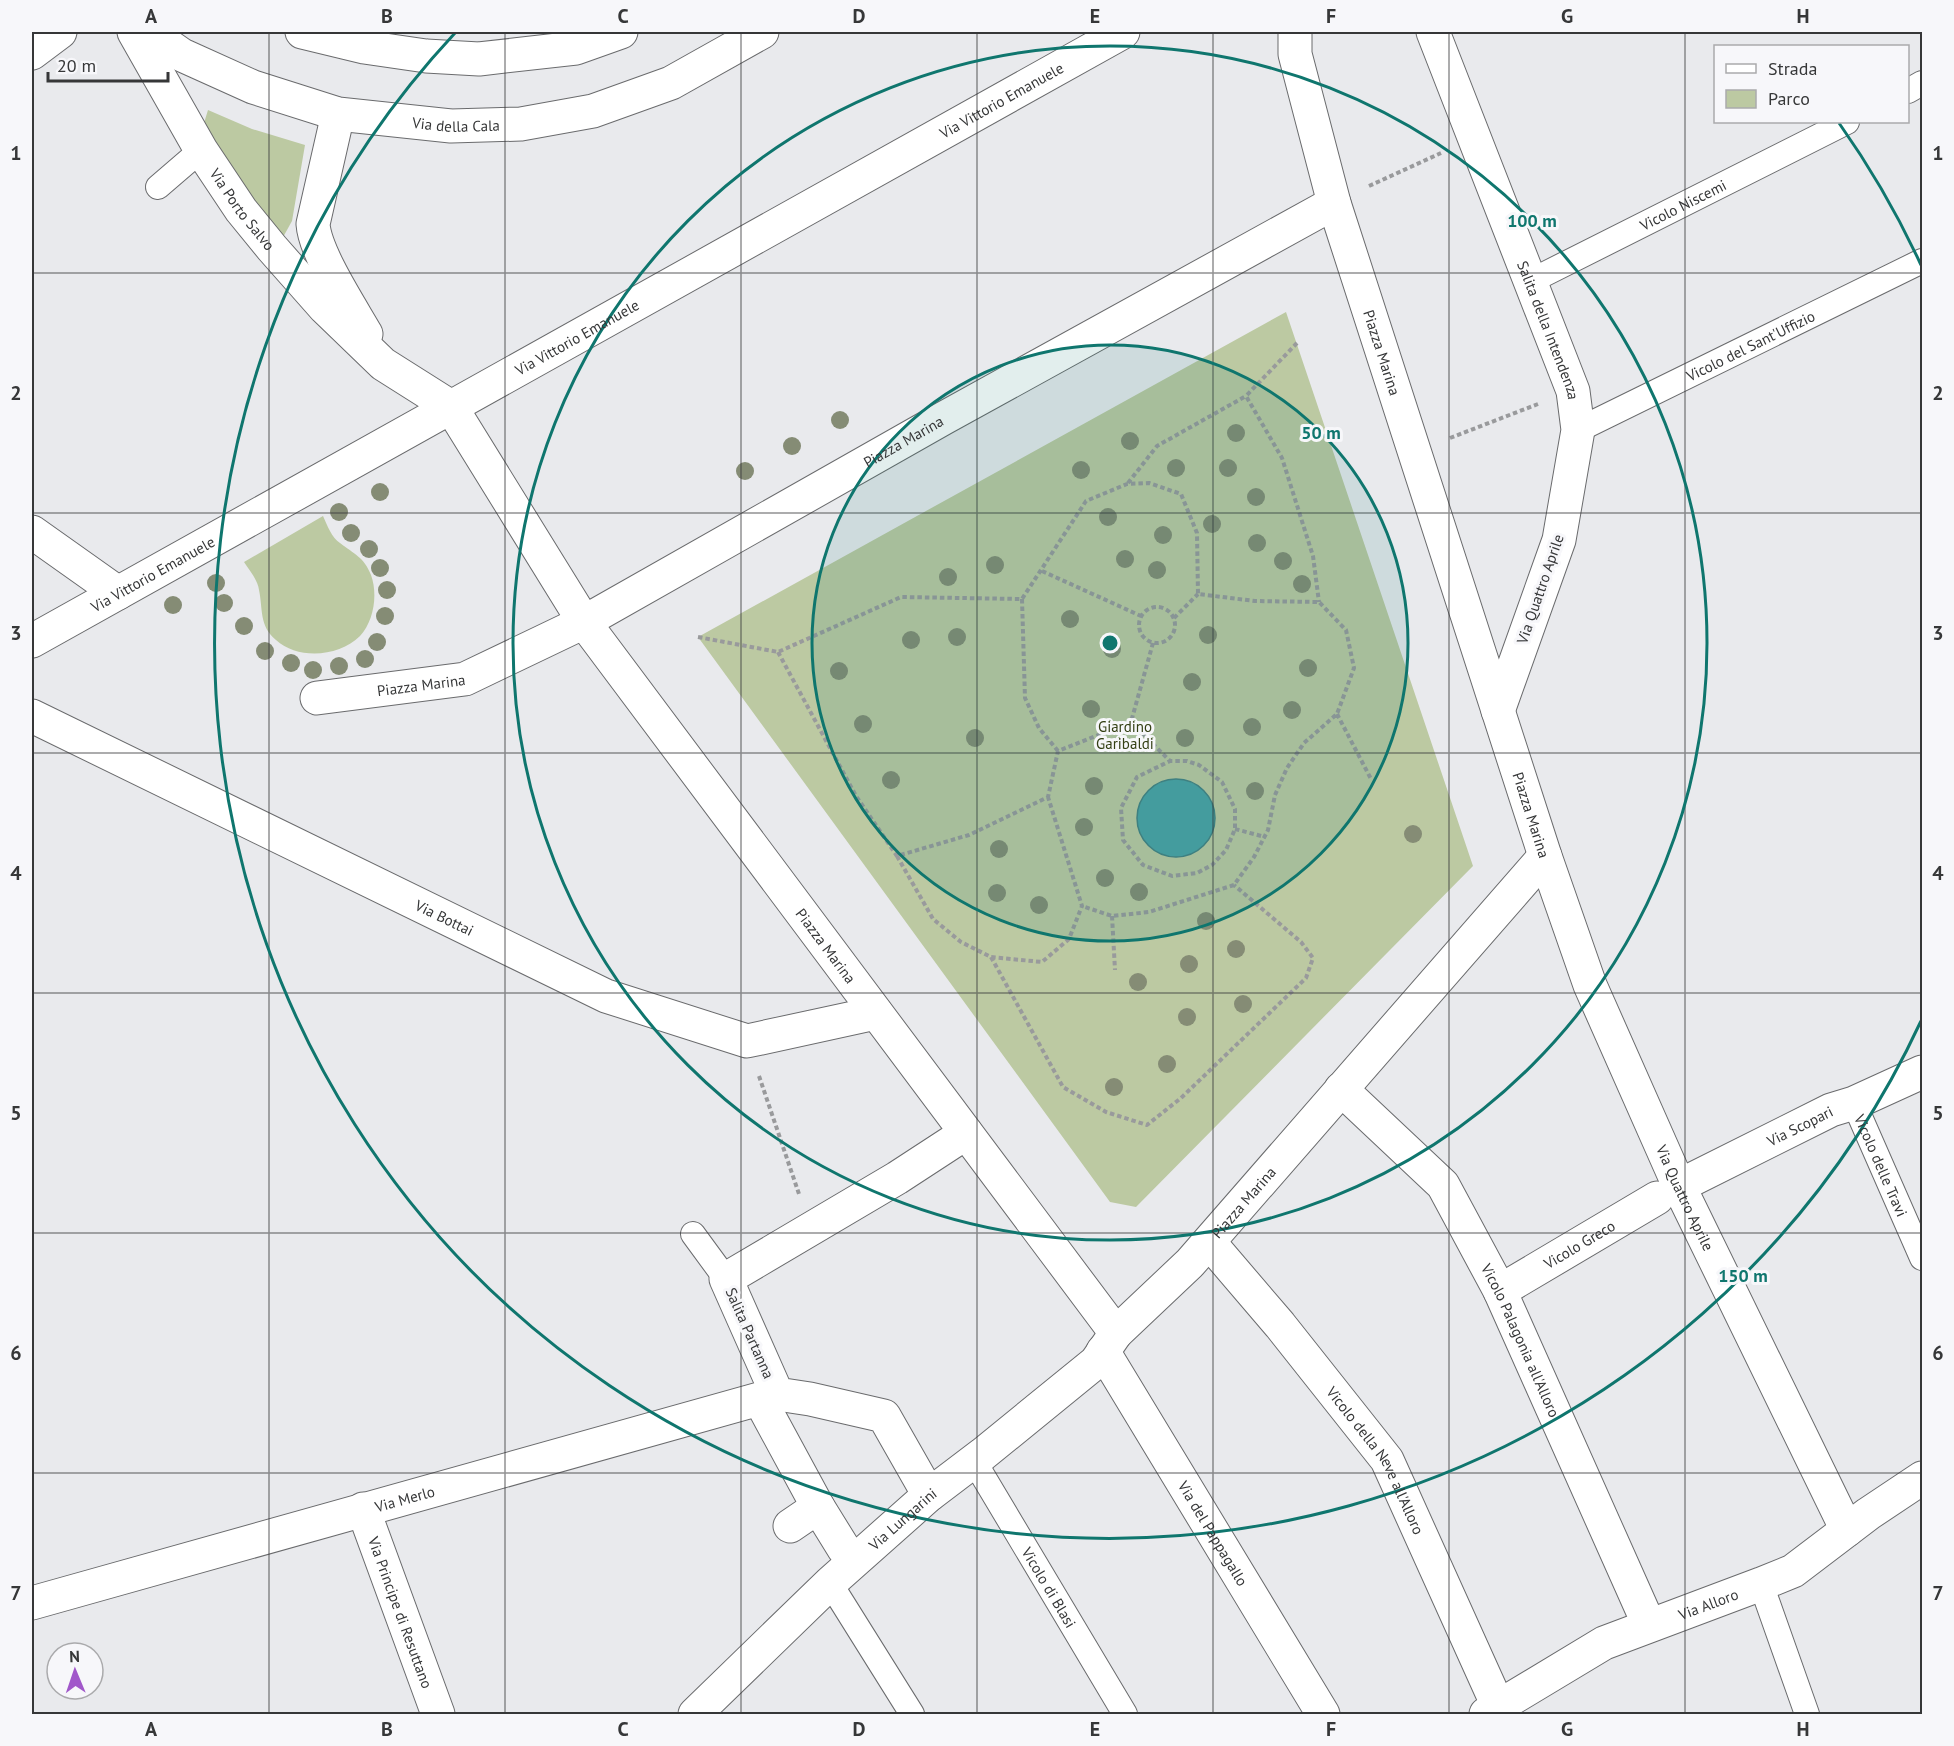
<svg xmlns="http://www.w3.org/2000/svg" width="1954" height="1746" viewBox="0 0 1954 1746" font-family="'PT Sans',sans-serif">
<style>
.green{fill:#bcc9a2}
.water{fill:#4ca2a5;stroke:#458284;stroke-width:1.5}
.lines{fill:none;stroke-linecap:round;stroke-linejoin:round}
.lane-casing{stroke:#6a6b6d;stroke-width:26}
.street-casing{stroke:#6a6b6d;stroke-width:35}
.secondary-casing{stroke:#6a6b6d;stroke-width:35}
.path{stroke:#999a9c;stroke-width:4;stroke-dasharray:4.5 3;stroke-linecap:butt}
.lane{stroke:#fff;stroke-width:24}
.street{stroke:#fff;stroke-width:33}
.secondary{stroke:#fff;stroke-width:33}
.tree{fill:#858c75}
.grid{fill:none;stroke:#363738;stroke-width:1.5;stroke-opacity:0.55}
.ring{fill:none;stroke:#0f766e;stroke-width:3}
.labels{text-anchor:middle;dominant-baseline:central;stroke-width:6;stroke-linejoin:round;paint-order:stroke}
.street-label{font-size:15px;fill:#363738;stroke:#f7f7fa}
.park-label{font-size:15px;fill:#333f13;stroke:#f7f7fa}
.centre{fill:#0f766e;stroke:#f7f7fa;stroke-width:3}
.ring-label{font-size:18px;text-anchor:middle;font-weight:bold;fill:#0f766e;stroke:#f7f7fa;stroke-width:6;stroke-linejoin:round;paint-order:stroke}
.neatline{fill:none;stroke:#363738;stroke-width:2}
.grid-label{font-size:20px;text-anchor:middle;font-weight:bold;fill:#363738}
</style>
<rect width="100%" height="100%" fill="#e9eaed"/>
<path class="green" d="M208,110l44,19 53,16 -13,76 -10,18 -21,-27 -57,-89z
M1286,312l187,554 -337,341 -26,-5 -412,-565z
M323,516c4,9 9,22 17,27 14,11 24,14 31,32 7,19 3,46 -11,61 -21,21 -62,24 -84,4 -17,-14 -13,-31 -17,-50 -1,-10 -10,-20 -15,-28z"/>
<path class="water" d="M1137 818a39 39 0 1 1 78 0a39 39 0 1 1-78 0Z"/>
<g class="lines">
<defs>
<g id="lane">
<path d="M1908,91l14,-8"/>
<path d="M158,187l43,-37"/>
<path id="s1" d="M1531,281l316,-159"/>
<path id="s2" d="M1578,430l344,-169"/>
<path id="s3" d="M1854,1103l68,155"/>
<path d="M693,1234l33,45"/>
<path id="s4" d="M974,1461l151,253"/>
<path d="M830,1583l82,131"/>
<path d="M1761,1584l46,130"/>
</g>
<g id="street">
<path id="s5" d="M134,32l67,118 40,60 31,38 53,60 58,56 68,43 133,215 532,711"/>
<path id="s6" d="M1295,32v22l39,149 211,653 45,129 89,201 168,344"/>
<path id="s7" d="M1433,32l140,359 5,39 -19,110 -61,171"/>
<path d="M32,53l28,-21"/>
<path d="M338,114l-25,110c2,29 37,82 53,110"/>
<path d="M32,532l86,61"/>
<path id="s8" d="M32,641l1091,-609"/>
<path id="s9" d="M317,698l148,-19 119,-57 360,-204 390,-215"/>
<path id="s10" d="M32,716l574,280 141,45 129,-28"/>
<path id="s11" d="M1341,1089l102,96 57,106 149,334"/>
<path id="s12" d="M1679,1186l152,-76 23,-7 68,-31"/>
<path id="s13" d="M1209,1242l71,83 107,135 111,246"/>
<path id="s14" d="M1500,1291l157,-93"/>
<path id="s15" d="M1103,1351l220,363"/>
<path d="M766,1411l52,96 26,42"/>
<path d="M929,1495l-45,-79 -74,-17 -33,-5 -51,-115 171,-101 69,-45"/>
<path id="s16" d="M363,1509l75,205"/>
<path d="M790,1526l28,-19"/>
<path id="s17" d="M32,1603l745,-209"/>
<path id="s18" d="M695,1714l135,-131 99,-88 54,-41 113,-92 20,-29 74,-70 355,-407"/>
<path id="s19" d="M1486,1714l118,-71 157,-59 32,-13 75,-57 54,-36"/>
</g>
<g id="secondary">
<path id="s20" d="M149,32l33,23 71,32 85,27 113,12 70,-2 72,-13 78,-28 91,-51"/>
<path d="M302,32l62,15 62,9 53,3 97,-11 45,-16"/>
</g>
</defs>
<use href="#lane" class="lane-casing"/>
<use href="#street" class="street-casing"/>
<use href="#secondary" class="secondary-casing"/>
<path class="path" d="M1369,186l72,-33
M1297,343l-51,53 36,62 31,98 6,46
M1450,438l88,-34
M1128,483l29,-37 89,-50
M1042,571l99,45
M1022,599l3,99 14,30 19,23
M1139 625a18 18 0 1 1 36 0a18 18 0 1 1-36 0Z
M1174,618l24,-24
M698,637l80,15 123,-55 121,2 64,-98 41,-17 22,-1 32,11 16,39 1,61 57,7 64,1 27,28 8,38 -17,46 -33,29 -17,25 -12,27 -7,35 -14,27 -20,28 -85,27 -37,4 -30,-10
M1153,643l-22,79 39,39h17l12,4 23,17 13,27v20l-9,21 -14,15 -15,8 -25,3 -29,-11 -20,-25 -2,-32 16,-31 33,-16
M778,652l78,144 41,60 72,-21 79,-38 10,-46 73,-29
M1337,714l34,65
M1235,829l30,8
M897,856l36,63 28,23 30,15 51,5 27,-23 13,-33 -34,-109
M1112,916l3,54
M991,957l72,130 43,25 41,13 34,-27 125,-120 7,-20 -12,-16 -67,-57
M759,1076l40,118"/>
<use href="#lane" class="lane"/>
<use href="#street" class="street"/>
<use href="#secondary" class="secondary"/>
</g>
<g class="tree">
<circle cx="840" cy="420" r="9"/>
<circle cx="1236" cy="433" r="9"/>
<circle cx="1130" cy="441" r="9"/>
<circle cx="792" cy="446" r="9"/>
<circle cx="1176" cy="468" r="9"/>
<circle cx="1228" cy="468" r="9"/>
<circle cx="1081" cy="470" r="9"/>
<circle cx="745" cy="471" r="9"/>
<circle cx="380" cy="492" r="9"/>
<circle cx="1256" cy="497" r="9"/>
<circle cx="339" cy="512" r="9"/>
<circle cx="1108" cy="517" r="9"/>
<circle cx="1212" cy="524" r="9"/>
<circle cx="351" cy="533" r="9"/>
<circle cx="1163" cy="535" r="9"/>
<circle cx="1257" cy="543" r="9"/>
<circle cx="369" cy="549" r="9"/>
<circle cx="1125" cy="559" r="9"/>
<circle cx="1283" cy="561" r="9"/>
<circle cx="995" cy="565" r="9"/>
<circle cx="380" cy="568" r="9"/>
<circle cx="1157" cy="570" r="9"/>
<circle cx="948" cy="577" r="9"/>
<circle cx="216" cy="583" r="9"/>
<circle cx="1302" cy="584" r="9"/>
<circle cx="387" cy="590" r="9"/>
<circle cx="224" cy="603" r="9"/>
<circle cx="173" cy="605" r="9"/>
<circle cx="385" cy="616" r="9"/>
<circle cx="1070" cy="619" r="9"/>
<circle cx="244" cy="626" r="9"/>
<circle cx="1208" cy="635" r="9"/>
<circle cx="957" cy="637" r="9"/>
<circle cx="911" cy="640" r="9"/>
<circle cx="377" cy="642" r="9"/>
<circle cx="1112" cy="649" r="9"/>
<circle cx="265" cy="651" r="9"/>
<circle cx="365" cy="659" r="9"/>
<circle cx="291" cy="663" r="9"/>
<circle cx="339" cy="666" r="9"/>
<circle cx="1308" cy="668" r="9"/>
<circle cx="313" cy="670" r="9"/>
<circle cx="839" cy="671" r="9"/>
<circle cx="1192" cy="682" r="9"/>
<circle cx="1091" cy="709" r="9"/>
<circle cx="1292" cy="710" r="9"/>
<circle cx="863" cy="724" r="9"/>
<circle cx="1252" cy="727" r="9"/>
<circle cx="975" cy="738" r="9"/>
<circle cx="1185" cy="738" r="9"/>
<circle cx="891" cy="780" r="9"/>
<circle cx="1094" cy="786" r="9"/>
<circle cx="1255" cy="791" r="9"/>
<circle cx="1084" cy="827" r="9"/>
<circle cx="1413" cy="834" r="9"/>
<circle cx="999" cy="849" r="9"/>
<circle cx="1105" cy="878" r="9"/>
<circle cx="1139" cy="892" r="9"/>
<circle cx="997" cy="893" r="9"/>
<circle cx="1039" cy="905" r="9"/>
<circle cx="1206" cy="921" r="9"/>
<circle cx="1236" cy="949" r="9"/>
<circle cx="1189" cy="964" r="9"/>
<circle cx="1138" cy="982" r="9"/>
<circle cx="1243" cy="1004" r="9"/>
<circle cx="1187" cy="1017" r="9"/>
<circle cx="1167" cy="1064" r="9"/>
<circle cx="1114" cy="1087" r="9"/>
</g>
<path class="grid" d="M269,32v1682M505,32v1682M741,32v1682M977,32v1682M1213,32v1682M1449,32v1682M1685,32v1682M32,273h1890M32,513h1890M32,753h1890M32,993h1890M32,1233h1890M32,1473h1890"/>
<circle cx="1110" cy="643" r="298" fill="#0f766e" fill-opacity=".12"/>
<g class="ring">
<circle cx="1110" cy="643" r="298"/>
<circle cx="1110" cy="643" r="597"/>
<path d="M1921 1021A895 895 0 1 1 455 33M1839 123A895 895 0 0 1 1921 265"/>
</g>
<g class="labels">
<g class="street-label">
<text stroke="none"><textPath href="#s8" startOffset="1110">Via Vittorio Emanuele</textPath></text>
<text stroke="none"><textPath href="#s20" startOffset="326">Via della Cala</textPath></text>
<text stroke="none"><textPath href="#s1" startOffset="170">Vicolo Niscemi</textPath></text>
<text stroke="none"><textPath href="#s5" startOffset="208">Via Porto Salvo</textPath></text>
<text stroke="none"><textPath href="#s7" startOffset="320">Salita della Intendenza</textPath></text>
<text stroke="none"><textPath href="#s8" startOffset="624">Via Vittorio Emanuele</textPath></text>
<text stroke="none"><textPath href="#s2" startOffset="192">Vicolo del Sant'Uffizio</textPath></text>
<text stroke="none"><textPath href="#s6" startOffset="333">Piazza Marina</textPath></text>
<text stroke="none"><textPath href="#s9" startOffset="648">Piazza Marina</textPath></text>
<text stroke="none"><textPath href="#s8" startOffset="138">Via Vittorio Emanuele</textPath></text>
<text transform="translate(1540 589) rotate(-71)">Via Quattro Aprile</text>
<text stroke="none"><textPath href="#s9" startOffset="105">Piazza Marina</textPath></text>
<text stroke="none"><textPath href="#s6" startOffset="819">Piazza Marina</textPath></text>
<text stroke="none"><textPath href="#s10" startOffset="459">Via Bottai</textPath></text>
<text stroke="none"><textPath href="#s5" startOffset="1155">Piazza Marina</textPath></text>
<text stroke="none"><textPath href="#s12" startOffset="135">Via Scopari</textPath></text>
<text stroke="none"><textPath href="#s3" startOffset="68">Vicolo delle Travi</textPath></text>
<text stroke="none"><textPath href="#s6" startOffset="1232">Via Quattro Aprile</textPath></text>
<text stroke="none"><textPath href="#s18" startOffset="752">Piazza Marina</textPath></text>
<text stroke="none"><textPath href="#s14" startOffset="92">Vicolo Greco</textPath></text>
<text transform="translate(750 1333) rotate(66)">Salita Partanna</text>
<text stroke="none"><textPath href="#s11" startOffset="314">Vicolo Palagonia all'Alloro</textPath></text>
<text stroke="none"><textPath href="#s13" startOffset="276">Vicolo della Neve all'Alloro</textPath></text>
<text stroke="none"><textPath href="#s17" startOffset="387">Via Merlo</textPath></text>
<text stroke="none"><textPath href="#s18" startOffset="285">Via Lungarini</textPath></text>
<text stroke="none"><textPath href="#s15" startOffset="213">Via del Pappagallo</textPath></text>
<text stroke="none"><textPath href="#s4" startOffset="147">Vicolo di Blasi</textPath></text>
<text stroke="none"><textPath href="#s19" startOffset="249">Via Alloro</textPath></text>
<text stroke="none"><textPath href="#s16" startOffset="110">Via Principe di Resuttano</textPath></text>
</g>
<g class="park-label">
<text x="1125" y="726">Giardino<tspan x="1125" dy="17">Garibaldi</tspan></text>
</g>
</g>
<circle cx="1110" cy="643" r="9" class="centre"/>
<g class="ring-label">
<text x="1532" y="227">100 m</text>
<text x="1321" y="439">50 m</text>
<text x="1743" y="1282">150 m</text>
</g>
<rect width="1954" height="1746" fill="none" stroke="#f7f7fa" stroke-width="66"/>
<rect x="1714" y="45" width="195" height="78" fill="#f7f7fa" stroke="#aaaaac" stroke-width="1.5"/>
<rect x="1726" y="64" width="30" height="9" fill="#ffffff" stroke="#aaaaac" stroke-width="1.5"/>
<text x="1768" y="75" font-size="18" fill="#363738">Strada</text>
<rect x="1726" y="90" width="30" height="18" fill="#bcc9a2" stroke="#aaaaac" stroke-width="1.5"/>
<text x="1768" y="105" font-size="18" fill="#363738">Parco</text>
<g transform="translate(75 1671) rotate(358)"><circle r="28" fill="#f7f7fa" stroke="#aaaaac" stroke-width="1.5"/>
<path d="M0-4.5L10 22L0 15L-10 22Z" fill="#a157ca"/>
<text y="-9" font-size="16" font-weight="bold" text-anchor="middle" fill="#363738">N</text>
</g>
<path d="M48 72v9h120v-9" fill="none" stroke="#363738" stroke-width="3"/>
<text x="57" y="72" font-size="18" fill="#363738" stroke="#f7f7fa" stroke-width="4.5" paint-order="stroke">20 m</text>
<rect x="33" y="33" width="1888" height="1680" class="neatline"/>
<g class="grid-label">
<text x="151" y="23">A</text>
<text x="387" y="23">B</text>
<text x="623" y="23">C</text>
<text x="859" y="23">D</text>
<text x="1095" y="23">E</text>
<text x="1331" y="23">F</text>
<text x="1567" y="23">G</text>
<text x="1803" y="23">H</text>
<text x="16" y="160">1</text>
<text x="1938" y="160">1</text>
<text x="16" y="400">2</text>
<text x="1938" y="400">2</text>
<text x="16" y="640">3</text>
<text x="1938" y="640">3</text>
<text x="16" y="880">4</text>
<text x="1938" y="880">4</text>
<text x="16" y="1120">5</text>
<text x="1938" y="1120">5</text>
<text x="16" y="1360">6</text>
<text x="1938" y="1360">6</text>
<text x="16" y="1600">7</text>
<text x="1938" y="1600">7</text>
<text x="151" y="1736">A</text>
<text x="387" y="1736">B</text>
<text x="623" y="1736">C</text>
<text x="859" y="1736">D</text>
<text x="1095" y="1736">E</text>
<text x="1331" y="1736">F</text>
<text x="1567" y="1736">G</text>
<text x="1803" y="1736">H</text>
</g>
</svg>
